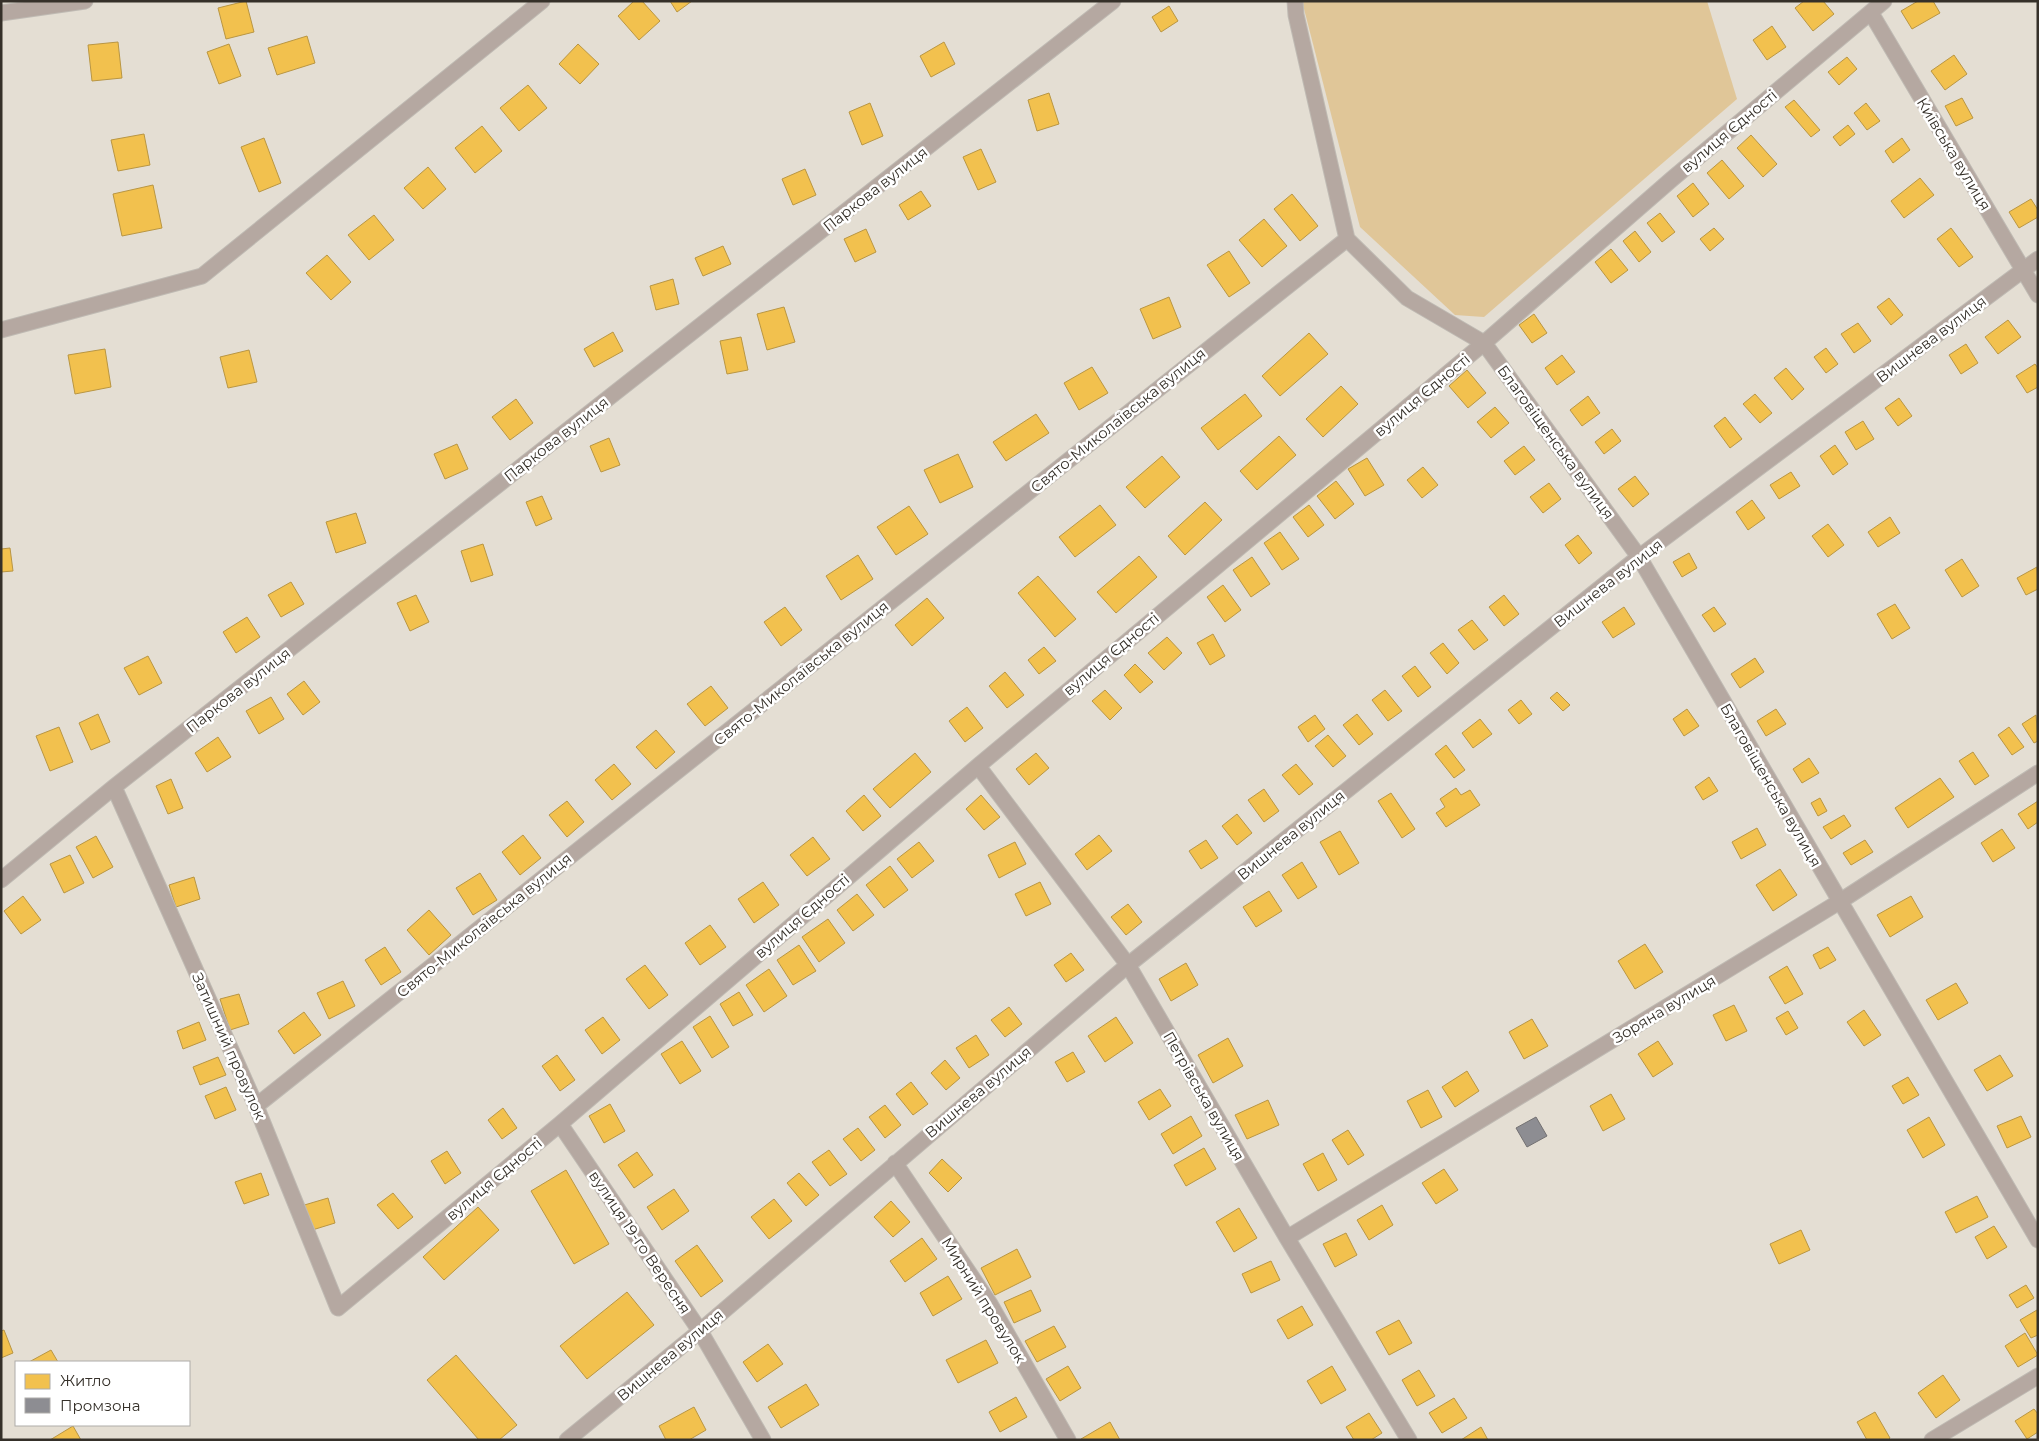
<svg xmlns="http://www.w3.org/2000/svg" width="2039" height="1441" viewBox="0 0 2039 1441" font-family="Montserrat,sans-serif">
<style>
.green{fill:#e0c698}
.homes{fill:#f2c14e;stroke:#b99643}
.industry{fill:#8d8d92;stroke:#737172}
.lines{fill:none;stroke-linecap:round;stroke-linejoin:round}
.minor-casing{stroke:#bfbab3;stroke-width:17}
.minor{stroke:#b5a8a1;stroke-width:15}
.labels{text-anchor:middle;dominant-baseline:central;stroke-width:5;stroke-linejoin:round;paint-order:stroke}
.street-label{font-size:15px;fill:#353029;stroke:#fff}
</style>
<rect width="100%" height="100%" fill="#e4ded3"/>
<path class="green" d="M1302,1h405l30,98 -253,218 -29,-2 -95,-88z"/>
<path class="homes" d="M246,1l8,31 -28,7 -8,-31z
M634,1h8l18,20 -21,19 -21,-24z
M670,1h22l-15,11z
M1804,1h19l11,13 -21,17 -18,-23z
M1918,1h15l7,12 -28,16 -11,-18z
M1169,6l9,15 -17,11 -9,-15z
M1772,26l14,21 -19,13 -14,-20z
M307,36l8,27 -38,12 -9,-27z
M118,42l4,36 -30,3 -4,-36z
M944,42l11,22 -24,13 -11,-21z
M229,44l12,32 -22,8 -12,-32z
M578,44l21,20 -19,20 -21,-20z
M1954,55l13,19 -22,16 -14,-19z
M1847,57l10,12 -18,16 -11,-13z
M528,85l19,23 -28,23 -19,-23z
M1049,93l10,31 -22,7 -9,-31z
M1962,98l11,20 -17,8 -11,-20z
M1794,100l26,30 -9,7 -26,-30z
M870,103l13,33 -21,9 -13,-33z
M1866,103l14,18 -13,9 -13,-17z
M1848,125l7,9 -15,12 -7,-9z
M482,126l20,25 -27,22 -20,-25z
M144,134l6,31 -32,6 -7,-31z
M1751,135l26,29 -14,13 -26,-29z
M264,138l17,45 -22,9 -18,-45z
M1902,138l8,12 -17,13 -8,-12z
M981,149l15,33 -18,8 -15,-33z
M1722,160l22,26 -15,13 -22,-26z
M428,167l18,22 -23,20 -19,-21z
M805,169l11,26 -23,10 -11,-26z
M1920,178l14,17 -30,23 -13,-17z
M1693,183l16,21 -16,13 -16,-21z
M153,185l9,43 -40,8 -9,-42z
M921,191l10,15 -23,14 -9,-15z
M1292,194l26,32 -18,15 -26,-32z
M2031,199l7,11v7l-19,11 -10,-16z
M1660,213l15,19 -13,10 -15,-19z
M374,215l20,25 -25,20 -21,-25z
M1264,219l23,27 -25,21 -23,-27z
M1714,228l10,11 -14,12 -10,-12z
M1951,228l22,29 -14,10 -22,-28z
M866,229l10,23 -21,10 -11,-23z
M1635,231l16,21 -12,10 -16,-21z
M723,246l8,18 -28,12 -8,-18z
M1611,249l17,21 -17,13 -16,-21z
M1229,251l21,32 -21,14 -22,-32z
M327,255l24,27 -20,18 -25,-27z
M673,279l6,25 -23,6 -6,-24z
M1169,297l12,30 -28,12 -13,-30z
M1889,298l14,17 -12,10 -14,-18z
M784,307l11,35 -28,8 -10,-36z
M1534,314l13,19 -15,10 -13,-18z
M2008,320l13,17 -23,17 -13,-17z
M1858,323l13,18 -17,12 -13,-19z
M613,332l10,19 -29,16 -10,-18z
M1309,333l19,21 -48,42 -18,-20z
M741,337l7,33 -21,4 -7,-33z
M1966,344l12,19 -17,11 -12,-19z
M1826,348l12,16 -12,9 -12,-16z
M105,349l6,38 -36,7 -7,-39z
M249,350l8,32 -29,6 -8,-31z
M1562,355l13,17 -18,13 -12,-17z
M2035,364l3,4v19l-11,6 -11,-17z
M1092,367l16,26 -29,17 -15,-27z
M1786,368l18,21 -12,11 -18,-22z
M1467,370l19,23 -18,15 -19,-22z
M1341,386l17,18 -35,33 -17,-18z
M1245,394l17,22 -44,34 -17,-22z
M1755,394l17,19 -12,10 -17,-19z
M1588,396l12,17 -18,13 -12,-16z
M1899,398l13,18 -14,10 -13,-18z
M516,399l17,24 -23,17 -18,-23z
M1495,407l14,16 -18,15 -14,-16z
M1036,414l13,19 -43,28 -13,-19z
M1725,417l17,22 -12,9 -16,-22z
M1863,421l11,18 -18,11 -11,-18z
M1612,429l9,12 -17,13 -9,-12z
M1279,436l17,19 -39,35 -17,-19z
M609,438l11,27 -19,7 -11,-26z
M457,444l11,25 -23,10 -11,-25z
M1835,445l13,19 -15,11 -13,-19z
M1524,446l11,14 -20,15 -11,-14z
M958,454l15,33 -33,16 -16,-33z
M1162,456l18,21 -35,31 -19,-21z
M1367,458l17,27 -19,11 -17,-27z
M1423,467l15,18 -16,13 -15,-18z
M1791,472l9,14 -21,13 -9,-14z
M1635,476l14,18 -16,13 -15,-18z
M1336,481l18,23 -19,15 -18,-23z
M1549,483l12,16 -18,14 -13,-16z
M542,496l10,23 -16,7 -10,-24z
M1752,500l13,18 -17,12 -12,-18z
M1205,502l17,18 -37,35 -17,-19z
M1100,505l16,20 -41,32 -16,-20z
M1309,505l15,20 -16,12 -15,-20z
M909,506l19,28 -32,21 -19,-28z
M356,513l10,30 -30,10 -10,-31z
M1890,517l10,16 -22,14 -10,-15z
M1828,524l16,21 -16,12 -16,-21z
M1280,532l19,27 -17,11 -18,-27z
M1578,535l14,18 -13,11 -14,-19z
M483,544l10,31 -22,7 -10,-31z
M10,548l3,23 -12,1v-23z
M1689,553l8,15 -15,9 -9,-15z
M858,555l15,24 -32,21 -15,-24z
M1139,556l18,21 -41,36 -19,-21z
M1252,557l18,27 -19,13 -18,-27z
M1962,559l17,27 -17,11 -17,-27z
M2037,567l1,22 -12,6 -9,-17z
M1038,576l38,43 -21,18 -37,-44z
M291,582l13,22 -23,13 -13,-22z
M1223,585l18,25 -16,12 -18,-25z
M416,595l13,27 -19,9 -13,-28z
M1504,595l15,19 -15,12 -15,-19z
M927,598l17,20 -32,28 -17,-21z
M1895,604l15,24 -18,11 -15,-25z
M785,607l17,23 -21,16 -17,-24z
M1624,607l11,17 -22,14 -11,-16z
M1714,607l12,17 -12,8 -12,-17z
M247,617l13,20 -24,16 -13,-21z
M1472,620l16,20 -14,10 -16,-20z
M1213,634l12,22 -15,9 -13,-22z
M1167,637l15,16 -18,17 -16,-17z
M1443,643l16,20 -12,11 -17,-21z
M1044,647l12,14 -17,13 -11,-14z
M148,656l14,27 -23,12 -15,-27z
M1755,658l9,14 -24,16 -9,-14z
M1135,664l18,18 -13,11 -16,-18z
M1415,666l16,21 -13,10 -16,-21z
M1005,672l19,23 -17,13 -18,-22z
M304,681l16,21 -17,13 -16,-21z
M711,686l17,22 -23,18 -18,-22z
M1105,690l17,18 -12,12 -18,-19z
M1385,690l17,21 -14,10 -16,-21z
M1557,692l13,13 -7,6 -13,-13z
M271,697l13,22 -25,15 -13,-23z
M1521,700l11,14 -13,10 -11,-14z
M967,707l16,21 -18,14 -16,-21z
M1687,709l12,17 -15,10 -11,-17z
M1776,709l10,15 -20,12 -9,-15z
M98,714l12,28 -19,8 -12,-27z
M1357,714l16,20 -14,11 -16,-20z
M1315,715l10,14 -17,13 -10,-15z
M2036,715l2,26 -4,2 -12,-19z
M1480,719l12,15 -19,14 -11,-15z
M59,727l14,35 -23,9 -14,-35z
M2009,727l15,20 -12,8 -14,-20z
M656,730l19,22 -19,17 -20,-22z
M1328,735l18,21 -13,11 -18,-21z
M218,737l13,20 -24,15 -12,-19z
M1446,745l19,25 -11,8 -19,-24z
M1973,752l16,24 -14,9 -16,-24z
M915,753l16,19 -41,36 -17,-19z
M1036,753l13,15 -20,17 -13,-16z
M1809,758l10,15 -17,10 -9,-14z
M614,764l17,20 -19,16 -17,-20z
M1296,764l17,20 -14,11 -17,-20z
M1709,777l9,14 -15,9 -8,-13z
M1940,778l14,19 -46,31 -13,-20z
M171,779l12,29 -15,6 -12,-28z
M1456,788l5,7 9,-5 10,15 -34,22 -10,-14 9,-6 -5,-8z
M1264,789l15,22 -15,11 -16,-22z
M1391,793l24,36 -13,9 -24,-37z
M864,795l17,21 -18,15 -17,-20z
M981,795l19,22 -16,13 -18,-21z
M1820,798l7,13 -9,5 -7,-13z
M567,801l17,21 -17,15 -18,-22z
M2038,801v21l-10,7 -10,-15z
M1237,814l15,19 -15,12 -15,-19z
M1844,815l7,11 -20,13 -8,-12z
M1757,828l9,17 -25,14 -9,-17z
M2002,829l13,19 -22,14 -12,-19z
M1340,831l19,32 -20,12 -19,-33z
M523,835l18,23 -21,17 -18,-23z
M1099,835l13,16 -25,19 -12,-16z
M96,836l17,31 -20,11 -17,-31z
M813,837l17,22 -23,17 -17,-21z
M1206,840l12,18 -17,11 -12,-18z
M1865,840l8,12 -22,13 -8,-12z
M919,842l15,19 -22,17 -15,-19z
M1015,842l11,22 -27,14 -11,-23z
M70,855l14,28 -20,10 -14,-29z
M1302,862l15,25 -19,12 -16,-24z
M890,866l18,24 -24,18 -18,-23z
M1780,869l17,26 -24,16 -17,-26z
M480,873l17,27 -24,15 -17,-27z
M194,877l6,22 -24,8 -7,-22z
M763,882l16,23 -25,18 -16,-24z
M1040,882l11,22 -25,12 -11,-22z
M1269,891l13,20 -26,16 -13,-20z
M857,894l17,21 -21,16 -16,-21z
M23,896l18,24 -20,14 -17,-23z
M1911,896l12,21 -33,20 -13,-22z
M1128,904l14,18 -16,13 -15,-18z
M429,910l22,25 -22,20 -22,-25z
M828,919l17,24 -26,19 -17,-25z
M710,925l16,22 -26,18 -15,-22z
M1645,944l18,28 -28,17 -17,-28z
M799,945l17,26 -23,14 -16,-25z
M385,947l16,25 -20,13 -16,-25z
M1828,947l8,13 -16,9 -7,-14z
M1071,953l13,17 -18,12 -12,-17z
M1186,963l12,22 -27,16 -12,-22z
M645,965l23,30 -19,14 -23,-30z
M1787,966l16,28 -18,10 -16,-27z
M769,969l18,27 -23,16 -18,-27z
M343,981l12,25 -26,13 -12,-26z
M1956,983l12,20 -30,17 -12,-20z
M739,992l14,23 -20,11 -13,-22z
M239,994l10,30 -19,6 -10,-31z
M1734,1005l13,26 -21,10 -13,-26z
M1009,1007l13,17 -17,13 -14,-17z
M1864,1010l17,25 -17,11 -17,-24z
M1788,1011l10,17 -12,7 -10,-17z
M304,1012l17,23 -27,19 -16,-23z
M710,1016l19,31 -17,11 -19,-31z
M603,1017l17,23 -18,14 -17,-24z
M1116,1017l17,26 -28,19 -17,-26z
M1532,1019l16,27 -24,13 -15,-27z
M199,1022l7,18 -23,9 -6,-18z
M976,1035l13,20 -20,13 -13,-20z
M1228,1038l15,28 -30,17 -15,-28z
M682,1041l19,30 -21,13 -19,-30z
M1658,1041l15,23 -20,13 -15,-23z
M1073,1052l12,20 -18,10 -12,-20z
M557,1055l18,25 -15,11 -18,-25z
M2000,1055l13,21 -26,15 -13,-21z
M218,1057l8,18 -26,10 -7,-18z
M945,1060l15,18 -14,12 -15,-17z
M1467,1071l12,20 -24,16 -13,-20z
M1908,1077l11,18 -16,9 -11,-18z
M911,1082l17,22 -15,11 -17,-21z
M226,1087l10,23 -21,9 -10,-23z
M1160,1089l11,17 -22,14 -11,-18z
M1428,1090l14,27 -21,11 -14,-27z
M1611,1094l14,25 -22,12 -13,-25z
M1268,1100l11,25 -32,14 -12,-24z
M610,1104l15,27 -21,12 -15,-27z
M885,1105l16,20 -16,13 -16,-21z
M503,1108l14,20 -15,11 -14,-19z
M1191,1116l11,20 -29,18 -12,-20z
M2021,1116l10,21 -24,11 -10,-22z
M1929,1117l16,28 -22,13 -16,-28z
M858,1128l17,22 -14,11 -18,-22z
M1348,1130l16,25 -16,10 -16,-25z
M1204,1148l12,21 -30,17 -12,-21z
M829,1150l18,24 -17,12 -18,-24z
M447,1151l14,22 -16,11 -14,-23z
M637,1152l16,23 -19,13 -16,-23z
M1323,1153l14,27 -19,11 -15,-27z
M942,1159l20,19 -14,14 -19,-19z
M1444,1169l14,21 -22,14 -14,-21z
M566,1170l43,74 -35,20 -43,-73z
M261,1173l8,22 -25,9 -9,-22z
M799,1173l20,22 -13,11 -19,-23z
M674,1189l15,22 -27,19 -15,-23z
M393,1193l20,24 -15,12 -21,-24z
M1977,1196l11,21 -32,16 -11,-21z
M328,1198l7,25 -26,8 -8,-25z
M774,1199l18,22 -23,18 -18,-22z
M891,1201l19,21 -17,15 -19,-20z
M1382,1205l11,20 -24,15 -12,-20z
M478,1207l21,23 -55,50 -21,-23z
M1239,1208l18,30 -23,14 -18,-30z
M1994,1226l13,21 -20,12 -12,-22z
M1801,1230l9,20 -31,14 -9,-20z
M1346,1233l11,22 -22,12 -12,-23z
M922,1238l15,21 -32,23 -15,-21z
M697,1245l26,36 -22,16 -26,-36z
M1017,1249l14,28 -36,18 -14,-27z
M1271,1261l9,19 -29,13 -9,-19z
M948,1276l14,23 -29,17 -13,-23z
M2026,1285l8,13 -17,10 -8,-13z
M1031,1290l10,21 -27,12 -10,-21z
M627,1292l27,33 -67,54 -27,-33z
M1302,1306l11,19 -25,14 -11,-19z
M2037,1310l1,25 -7,3 -11,-18z
M1399,1320l13,23 -23,12 -13,-23z
M1054,1326l12,21 -29,15 -12,-21z
M4,1330l9,23 -12,5v-27z
M2025,1333l13,22 -20,12 -13,-21z
M986,1340l12,23 -40,20 -12,-23z
M768,1344l15,20 -26,18 -14,-20z
M51,1350l7,12h-29z
M456,1355l61,70 -18,15h-20l-52,-60z
M1068,1366l13,22 -21,13 -14,-22z
M1332,1366l14,24 -25,14 -14,-23z
M1419,1370l16,26 -18,10 -15,-26z
M1943,1375l17,25 -24,18 -18,-25z
M806,1384l13,21 -38,23 -13,-21z
M1016,1397l11,20 -27,15 -11,-20z
M1454,1398l13,20 -25,15 -13,-20z
M694,1407l12,23 -17,10h-23l-7,-14z
M2034,1409l4,5v18l-11,7 -12,-18z
M1875,1412l15,26 -2,2h-21l-10,-18z
M1369,1413l13,20 -11,7h-17l-8,-13z
M1110,1422l10,18h-39v-1z
M73,1426l8,14h-31z
M1481,1427l7,13h-27z"/>
<path class="industry" d="M1536,1117l11,19 -20,11 -11,-19z"/>
<g class="lines">
<defs>
<path id="minor" d="M1295,1l1,14 51,224 60,59 77,45 155,214 399,683
M1,13l84,-12
M1871,13l167,282
M1,330l201,-54 340,-275
M978,766l150,199 159,273 122,202
M114,787l142,319 82,202 222,-184 418,-358 506,-423 188,-164 212,-178
M1,880l113,-93 999,-786
M256,1106l1091,-867
M560,1124l140,207 63,109
M895,1163l95,141 78,136
M1287,1238l552,-336 199,-129
M567,1440l133,-109 428,-366 511,-408 399,-298
M1932,1440l106,-64"/>
</defs>
<use href="#minor" class="minor-casing"/>
<use href="#minor" class="minor"/>
</g>
<g class="labels">
<g class="street-label">
<text transform="translate(1729 131) rotate(-40)">вулиця Єдності</text>
<text transform="translate(1954 154) rotate(59)">Київська вулиця</text>
<text transform="translate(875 189) rotate(-38)">Паркова вулиця</text>
<text transform="translate(1931 339) rotate(-37)">Вишнева вулиця</text>
<text transform="translate(1422 395) rotate(-40)">вулиця Єдності</text>
<text transform="translate(1118 420) rotate(-39)">Свято-Миколаївська вулиця</text>
<text transform="translate(556 439) rotate(-38)">Паркова вулиця</text>
<text transform="translate(1556 442) rotate(54)">Благовіщенська вулиця</text>
<text transform="translate(1608 583) rotate(-38)">Вишнева вулиця</text>
<text transform="translate(1111 654) rotate(-40)">вулиця Єдності</text>
<text transform="translate(801 673) rotate(-39)">Свято-Миколаївська вулиця</text>
<text transform="translate(238 690) rotate(-38)">Паркова вулиця</text>
<text transform="translate(1771 785) rotate(60)">Благовіщенська вулиця</text>
<text transform="translate(1291 835) rotate(-39)">Вишнева вулиця</text>
<text transform="translate(802 916) rotate(-41)">вулиця Єдності</text>
<text transform="translate(484 925) rotate(-39)">Свято-Миколаївська вулиця</text>
<text transform="translate(1664 1009) rotate(-31)">Зоряна вулиця</text>
<text transform="translate(229 1046) rotate(66)">Затишний провулок</text>
<text transform="translate(978 1092) rotate(-40)">Вишнева вулиця</text>
<text transform="translate(1204 1096) rotate(60)">Петрівська вулиця</text>
<text transform="translate(494 1179) rotate(-40)">вулиця Єдності</text>
<text transform="translate(640 1242) rotate(56)">вулиця 19-го Вересня</text>
<text transform="translate(984 1300) rotate(58)">Мирний провулок</text>
<text transform="translate(670 1355) rotate(-40)">Вишнева вулиця</text>
</g>
</g>
<rect width="2039" height="1441" fill="none" stroke="#353029" stroke-width="5"/>
<rect x="15" y="1361" width="175" height="65" fill="#ffffff" stroke="#aeaca9"/>
<rect x="25" y="1374" width="25" height="15" fill="#f2c14e" stroke="#aeaca9"/>
<text x="60" y="1386" font-size="15" fill="#353029">Житло</text>
<rect x="25" y="1398" width="25" height="15" fill="#8d8d92" stroke="#aeaca9"/>
<text x="60" y="1411" font-size="15" fill="#353029">Промзона</text>
</svg>
